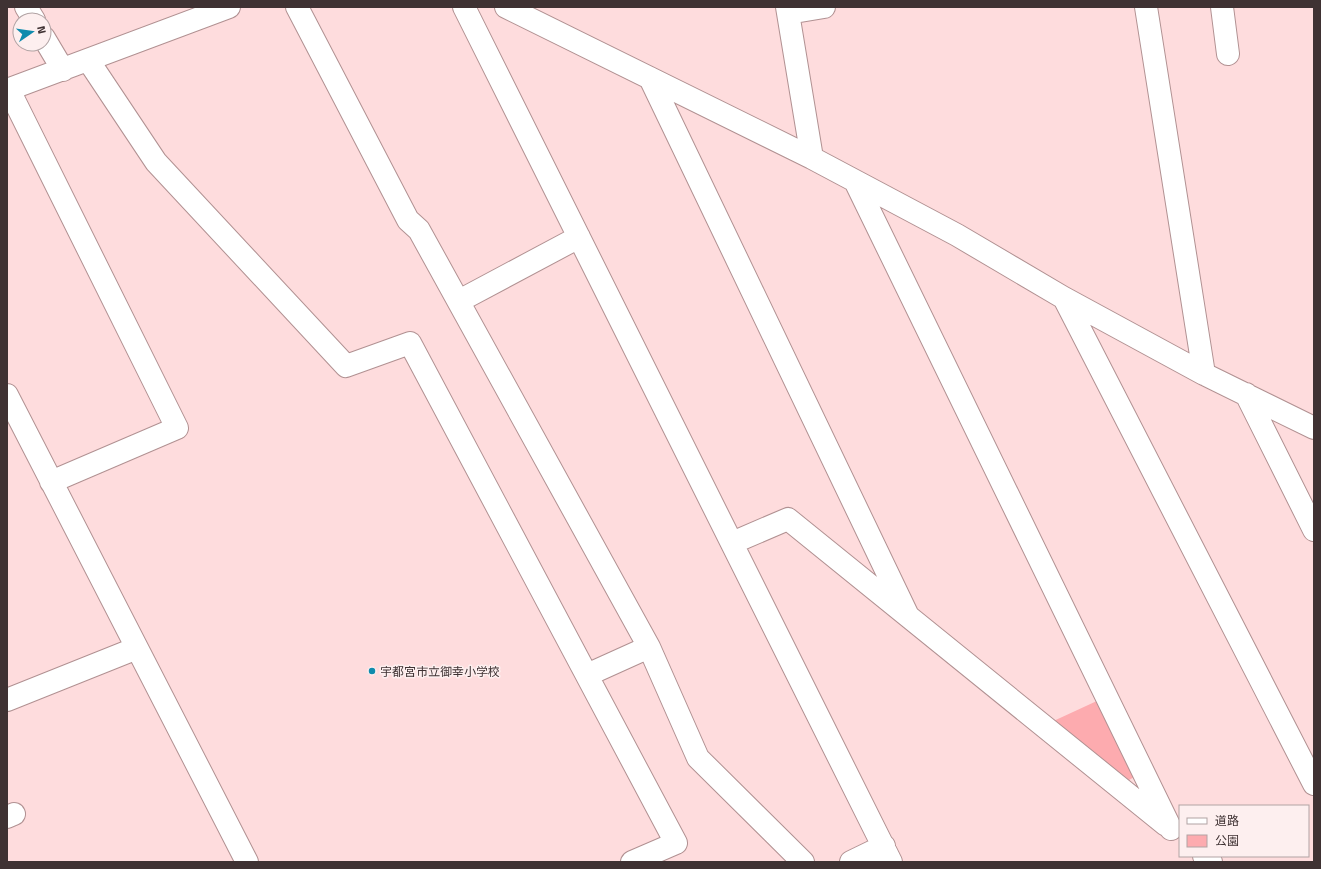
<svg xmlns="http://www.w3.org/2000/svg" width="1321" height="869" viewBox="0 0 1321 869" font-family="'Titillium Web','Noto Sans JP',sans-serif">
<style>
.green{fill:#fdabaf}
.lines{fill:none;stroke-linecap:round;stroke-linejoin:round}
.minor-casing{stroke:#b19192;stroke-width:24}
.minor{stroke:#fff;stroke-width:22}
.poi-dot{fill:#0f8bad;stroke:#fdefef;stroke-width:1.5}
.labels{text-anchor:middle;dominant-baseline:central;stroke-width:3;stroke-linejoin:round;paint-order:stroke}
.poi-label{font-size:12px;fill:#3f3233;stroke:#fdefef;text-anchor:start}
</style>
<rect width="100%" height="100%" fill="#fedcdd"/>
<path class="green" d="M1099,700l37,76 -14,8 -75,-60z"/>
<g class="lines">
<defs>
<path id="minor" d="M26,7l8,13
M297,7l111,213 11,10 230,417
M464,7l427,855
M506,7l306,151 145,77 107,63 140,76 110,54
M787,7l25,151
M1146,7l58,367
M1222,7l6,47
M788,13l36,-6
M44,38l19,32
M88,60l68,102 190,204 64,-23 266,500 -44,19
M650,78l258,538
M7,90l222,-83
M9,90l168,338 -126,54
M855,181l316,648
M1064,298l250,486
M459,301l120,-64
M1246,394l68,136
M7,395l240,467
M732,543l56,-24 378,306
M587,675l62,-28 49,111 105,104
M7,700l130,-52
M7,817l7,-3
M1204,856l7,6
M851,862l33,-16"/>
</defs>
<use href="#minor" class="minor-casing"/>
<use href="#minor" class="minor"/>
</g>
<circle class="poi-dot" cx="372" cy="671" r="4"/>
<g class="labels">
<g class="poi-label">
<text x="380" y="671">宇都宮市立御幸小学校</text>
</g>
</g>
<rect width="1321" height="869" fill="none" stroke="#3f3233" stroke-width="16"/>
<rect x="1179" y="805" width="130" height="52" fill="#fdefef" stroke="#b1a3a4"/>
<rect x="1187" y="818" width="20" height="6" fill="#ffffff" stroke="#b1a3a4"/>
<text x="1215" y="825" font-size="12" fill="#3f3233">道路</text>
<rect x="1187" y="835" width="20" height="12" fill="#fdabaf" stroke="#b1a3a4"/>
<text x="1215" y="845" font-size="12" fill="#3f3233">公園</text>
<g transform="translate(32 32) rotate(77)"><circle r="19" fill="#fdefef" stroke="#b1a3a4"/>
<path d="M0-3L7 15L0 10L-7 15Z" fill="#0f8bad"/>
<text y="-6" font-size="11" font-weight="bold" text-anchor="middle" fill="#3f3233">N</text>
</g>
</svg>
